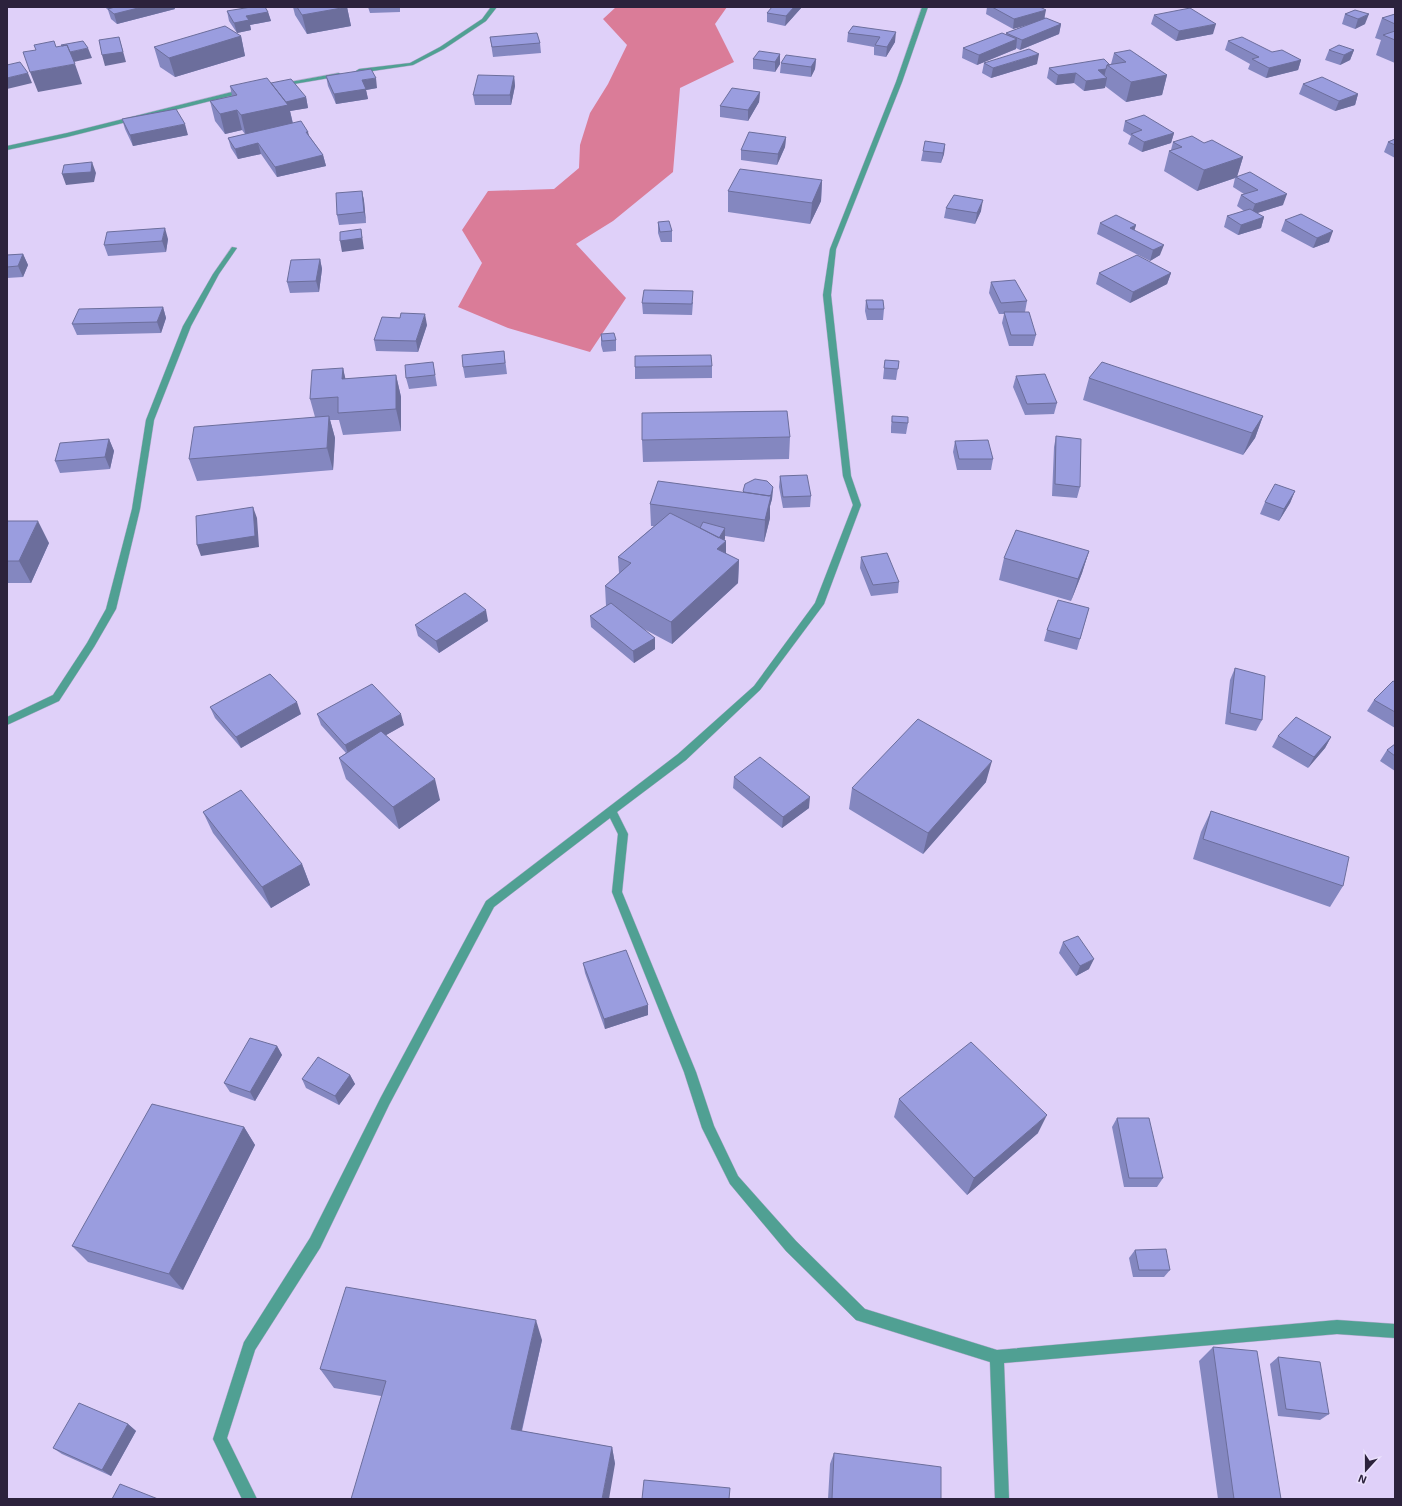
<svg xmlns="http://www.w3.org/2000/svg" width="1402" height="1506" viewBox="0 0 1402 1506" font-family="'Exo 2',sans-serif">
<style>
.forest{fill:#da7c98}
.lines{fill:none;stroke-linecap:round;stroke-linejoin:round}
.minor-casing{stroke:#bbadd3;stroke-width:1}
.minor{fill:#50a093;fill-rule:evenodd}
.wall{fill:#8487c0}
.shaded-wall{fill:#6c6e9c}
.building{fill:#9a9ddf;stroke:#6c6e9c}
</style>
<rect width="100%" height="100%" fill="#dfd0f9"/>
<path class="forest" d="M616,7h111l-12,17 19,38 -54,26 -7,84 -60,49 -37,23 50,54 -36,54 -82,-24 -50,-21 24,-44 -20,-33 26,-39 66,-2 25,-21 1,-23 10,-32 18,-29 19,-39 -24,-26z"/>
<g class="lines">
<defs>
<path id="minor" d="M491,7h6l-11,14 -42,28 -31,16 -54,8 -3,-2 3,-2 51,-6 30,-16 42,-28z
M922,7h6l-26,75 -66,167 -5,46 20,181 10,29 -37,99 -64,86 -74,70 -69,52 11,22 -6,58 74,180 18,54 24,50 58,65 69,68 132,41 340,-30 58,4v14l-58,-4 -333,29 5,136h-14l-5,-137 -134,-42 -70,-69 -56,-67 -28,-56 -18,-56 -72,-180 6,-58 -8,-16 -116,89 -105,198 -69,143 -65,102 -28,88 30,61h-15l-29,-60 31,-97 66,-104 71,-141 105,-196 192,-147 76,-68 61,-83 38,-98 -10,-29 -20,-181 7,-46 66,-167z
M339,73l3,2 -1,1 -59,10 -3,-2z
M244,89l2,1v2l-179,45 -60,13v-4l60,-13z
M232,247l5,1 -18,26 -28,52 -37,94 -14,89 -24,100 -22,38 -35,54 -52,24v-8l46,-22 34,-52 19,-34 26,-100 14,-89 37,-94 30,-52z"/>
</defs>
<use href="#minor" class="minor-casing"/>
<use href="#minor" class="minor"/>
</g>
<path class="wall" d="M105,7h69l1,2 -58,15 -6,-5 -3,-9z
M293,7h54l4,19 -44,8 -12,-19z
M368,7h32v5l-30,1z
M802,7l-17,19 -18,-4v-9z
M987,7h53l5,11 16,6 -2,10 -39,16 -4,-2v1l-39,16 -15,-7 1,-10 43,-13v-2l27,-10 -20,6 -27,-15z
M1355,10l10,14 -10,5 -13,-5 3,-10z
M227,11l41,1 3,9 -21,4 1,5 -14,3 -8,-12z
M1395,14v49l-19,-8 5,-15 -6,-2 7,-20z
M1154,15l59,19 -37,7 -25,-17z
M853,26l42,16 -9,15 -12,-2v-8l-27,-5 1,-9z
M241,36l4,20 -70,21 -15,-10 -6,-20z
M490,37l50,6 1,10 -48,4z
M1228,41l73,19 -3,10 -32,8 -18,-9 2,-5 -25,-14z
M1329,50h25l-4,10 -10,5 -15,-5z
M1114,53l26,4 27,18 -5,20 -36,7 -21,-16v2l-21,3 -10,-8 -18,2 -9,-7 2,-10 62,-4z
M780,54v10l-5,8 -22,-3v-10z
M816,59l-1,10 -4,8 -31,-4 1,-10z
M984,63l53,1 -46,14 -9,-5z
M326,76l51,12 -11,2 2,9 -32,5 -8,-18z
M514,76l1,10 -4,19h-36l-2,-10z
M271,83l35,14 2,11 -18,3 3,12 17,14 13,18 3,11 -49,11 -16,-23 -23,5 -7,-11 -3,-10 17,-4 -3,-4 -17,4 -10,-13 -5,-20 22,-5 -2,-10 42,-2z
M1303,84l55,10 -3,11 -20,6 -36,-17z
M760,92l-1,10 -11,19 -28,-4v-11z
M122,119l66,16 -55,11 -8,-17z
M1125,121l49,12 -3,10 -29,9 -14,-8 3,-8 -8,-5z
M786,137l-1,10 -8,18 -36,-5v-10z
M1395,139v19l-11,-6 4,-10z
M1173,142l31,1 39,14 -6,19 46,29 -26,8 7,4 -3,11 -23,7 -14,-8 3,-11 17,-5 -7,-5 4,-11 3,-1 -11,-7 2,-9 -38,13 -33,-20 5,-20 2,-1z
M945,144l-1,10 -3,9 -20,-2 2,-10z
M822,180l-1,21 -11,23 -82,-12v-21z
M362,191l2,10 2,22 -27,2 -2,-10z
M946,208l35,3 -6,13 -31,-6z
M1285,220l44,22 -16,6 -32,-17z
M658,222l14,9v11h-11l-3,-9z
M1100,223l36,2 -2,5 26,25 -10,6 -53,-27z
M168,239l-2,13 -58,4 -4,-11z
M23,254l5,11 -5,12 -16,1v-23z
M320,259l2,10 -3,23 -29,1 -3,-11z
M1099,273h72l-4,11 -37,19 -34,-19z
M991,282l36,19 -2,11 11,23 -3,11h-24l-7,-23 2,-9h-5l-10,-21z
M866,300l18,9 -1,11h-16l-2,-9z
M693,302l-1,13 -49,-1 -1,-11z
M163,307l3,11 -5,15 -84,2 -5,-11z
M427,325l-9,27 -42,-1 -2,-11z
M601,334l15,6v11l-13,1 -2,-7z
M504,351l3,23 -42,4 -2,-11z
M885,360l14,1 -3,19 -13,-1z
M433,362l4,24 -28,3 -3,-11z
M712,366v12l-77,1v-12z
M343,368l2,11 51,-4 5,22v34l-58,4 -4,-15h-9l5,18 -2,32 -136,11 -8,-22 126,-42 -5,-18z
M1016,376l41,27 -3,11 -29,1 -12,-28z
M1089,378l174,38 -8,22 -12,17 -160,-55z
M892,416l16,7 -2,11 -15,-1v-6z
M1056,436l24,51 -3,11 -25,-2 2,-49z
M790,437l-1,22 -146,3 -1,-22z
M109,439l5,12 -4,18 -50,4 -5,-12z
M955,441l38,18 -2,11h-34l-4,-18z
M780,476l31,20 -1,11 -27,1 -4,-21z
M773,487l-1,12 -2,7v12l-6,24 -39,-6 -1,4 2,1v13l13,6 -1,23 -66,61 -30,-16 13,10v11l-21,14 -43,-36 -1,-11 16,-10 -1,-20 14,-13 -1,-16 36,-31h-3l-1,-22 93,-12v-1z
M1295,491l-5,12 -11,18 -19,-7 5,-12z
M7,521l42,22 -18,40h-24z
M1089,551l-7,22 -11,28 -72,-21 5,-22z
M861,557l38,25 -1,11 -27,3 -11,-28z
M1089,608l-12,42 -33,-9 3,-11z
M488,621l-49,32 -21,-17 -3,-11z
M1235,668l27,52 -6,11 -31,-7 5,-44z
M1395,682v46l-28,-17 7,-11z
M210,707l91,7 -60,34 -26,-30z
M317,714l87,11 -18,10 54,65 -41,29 -53,-50 -7,-21 7,-5 -25,-28z
M1278,736l53,1 -6,11 -17,20 -36,-21z
M1395,744v27l-15,-10 7,-11z
M734,777l75,31 -27,20 -49,-40z
M986,782l-63,72 -74,-45 3,-21z
M1211,811l132,75 -13,21 -137,-48 8,-27z
M203,812l99,52 8,21 -39,23 -58,-75z
M1063,942l26,27 -13,7 -17,-23z
M583,963l65,52 -43,14 -20,-56z
M277,1046l5,9 -27,46 -25,-9 -6,-9z
M350,1075l5,9 -16,21 -33,-17 -4,-9z
M899,1099l139,34 -71,62 -73,-78z
M1117,1118l46,60 -6,9h-33l-12,-60z
M244,1127l11,18 -72,145 -95,-28 -16,-16z
M1135,1250l35,20 -6,7h-31l-4,-19z
M542,1340l-20,91 90,16 3,17 -234,-68 -47,-8 -14,-19z
M1213,1347l68,152h-63l-19,-138z
M1278,1357l51,57 -9,6 -42,-4 -8,-52z
M128,1424l8,7 -25,45 -49,-22 -9,-6z
M834,1453l107,46h-113l2,-35z"/>
<path class="shaded-wall" d="M142,7h32l1,2 -58,15 -3,-10z
M347,7l4,19 -44,8 -5,-19z
M794,7h8l-17,19 1,-10z
M1046,10l-2,10 -31,9 1,-10z
M268,12l3,9 -21,4 1,5 -14,3 -3,-10 12,-7z
M1369,14l-4,10 -10,5 3,-10z
M1061,24l-2,10 -39,16 2,-10z
M1216,24l-3,10 -37,7 3,-10z
M896,32l-1,10 -9,15 1,-10z
M241,36l4,20 -70,21 -6,-19z
M119,37l7,25 -21,4 -3,-11z
M1017,39l-1,10 -39,16 2,-10z
M88,48l4,10 -23,5 -3,-10z
M1354,50l-4,10 -10,5 4,-10z
M780,54v10l-5,8v-10z
M1039,54l-2,10 -46,14 2,-10z
M816,59l-1,10 -4,8v-10z
M1301,60l-3,10 -32,8 3,-10z
M75,64l7,20 -44,8 -8,-20z
M1106,69l-2,9h3l-2,10 -21,3 2,-10 12,-11z
M28,73l4,10 -25,6v-11z
M1076,73l-2,10 -18,2 2,-10z
M1167,75l-5,20 -36,7 5,-20z
M514,76l1,10 -4,19 -1,-10z
M376,78l1,10 -11,2 2,9 -32,5 -2,-10 28,-14z
M760,92l-1,10 -11,19v-11z
M1358,94l-3,11 -20,6 4,-10z
M306,97l2,11 -18,3 3,14 -47,11 -5,-21 44,-13z
M237,110l5,20 -17,4 -5,-20z
M185,124l3,11 -55,11 -3,-11z
M306,132h2l3,10z
M1174,133l-3,10 -29,9 2,-10z
M786,137l-1,10 -8,18 1,-11z
M258,143l3,11 -23,5 -3,-10z
M945,144l-1,10 -3,9 2,-10z
M323,155l3,11 -49,11 -2,-10z
M1243,157l-6,20h-1l-1,1 -38,13 7,-21z
M92,162l4,11 -2,9 -28,3 -4,-11z
M822,180l-1,21 -11,23 2,-21z
M362,191l2,10 2,22 -2,-11z
M1287,194l-4,11 -32,10 4,-11z
M983,200l-2,11 -6,13 2,-11z
M1264,217l-3,11 -23,7 3,-10z
M1136,225l-3,11 -3,-8z
M165,228l3,11 -2,13 -4,-11z
M361,229l3,20 -22,3 -2,-11z
M1333,231l-4,11 -16,6 4,-10z
M1164,245l-4,10 -10,6 3,-11z
M23,254l5,11 -5,12 -5,-11z
M320,259l2,10 -3,23 -3,-11z
M1171,273l-4,11 -37,19 3,-11z
M163,307l3,11 -5,15 -4,-11z
M425,314l2,11 -9,27 -2,-11z
M343,368l5,22 -6,-11z
M396,375l5,22v34l-5,-22z
M329,416l6,22 -2,32 -6,-22z
M1263,416l-8,22 -12,17 9,-22z
M109,439l5,12 -4,18 -5,-12z
M773,487l-1,12 -2,7v12l-6,24 1,-22 -5,-10z
M1295,491l-5,12 -11,18 5,-12z
M253,507l4,11 2,29 -58,9 -4,-11z
M38,521l11,22 -18,40 -12,-22z
M725,528v11l-3,6 4,-4v23l-9,7v-29z
M1089,551l-7,22 -11,28 7,-22z
M739,560l-1,23 -66,61 -1,-22z
M486,610l2,11 -49,32 -3,-12z
M655,638v11l-21,14 -1,-12z
M297,702l4,12 -60,34 -5,-11z
M401,714l3,11 -55,31 -4,-11z
M1331,737l-6,11 -17,20 6,-11z
M992,761l-6,21 -63,72 5,-21z
M435,779l5,21 -41,29 -6,-22z
M810,797l-1,11 -27,20 1,-11z
M302,864l8,21 -39,23 -9,-21z
M1094,959l-5,10 -13,7 4,-10z
M648,1005v10l-43,14 -1,-10z
M277,1046l5,9 -27,46 -5,-9z
M350,1075l5,9 -16,21 -4,-9z
M1047,1115l-9,18 -71,62 7,-17z
M244,1127l11,18 -72,145 -14,-16z
M536,1320l6,20 -24,106 -7,-17z
M128,1424l8,7 -25,45 -9,-6z
M612,1447l3,17 -6,35h-7z"/>
<path class="building" d="M115,7h27l-28,7 -6,-5z
M251,7h14l3,5 -22,4 3,4 -15,3 -7,-12z
M297,7h50l-45,8z
M772,7h22l-8,9 -19,-3z
M992,7h48l6,3 -32,9z
M1190,8l26,16 -37,7 -25,-16z
M1355,10l14,4 -11,5 -13,-5z
M1395,14v10l-13,-6z
M1046,18l15,6 -39,16 -16,-7z
M225,26l16,10 -72,22 -15,-11z
M853,26l43,6 -9,15 -12,-2 5,-8 -32,-4z
M1395,31v9l-12,-5z
M537,33l3,10 -48,4 -2,-10z
M1002,33l15,6 -38,16 -16,-7z
M119,37l4,15 -21,3 -3,-15z
M1242,37l30,15 10,-2 19,10 -32,8 -17,-9 7,-2 -31,-16z
M54,41l2,6 11,-2 8,19 -45,8 -7,-20 13,-2 -2,-5z
M83,41l5,7 -18,4 -3,-7 -5,1 -1,-1z
M1339,45l15,5 -10,5 -15,-5z
M1029,49l10,5 -46,14 -9,-5z
M1130,50l37,25 -36,7 -24,-17 19,-3 -12,-9z
M759,51l21,3 -5,8 -22,-3z
M786,55l30,4 -5,8 -30,-4z
M1104,59l6,6h-3l-1,4 -8,1 9,8 -21,3 -10,-8 -18,2 -9,-7z
M20,62l8,11 -21,5v-13z
M371,69l5,9 -14,2 4,9 -32,5 -8,-18z
M478,75l36,1 -4,19h-37z
M1322,77l36,17 -19,7 -36,-17z
M267,78l21,27 -47,10 -4,-5 -17,4 -10,-13 27,-6 -7,-9z
M291,79l15,18 -20,5 -15,-19z
M732,88l28,4 -12,18 -28,-4z
M176,109l9,15 -55,11 -8,-16z
M1144,115l30,18 -30,9 -13,-8 11,-4 -17,-9z
M301,121l7,11h-2l17,23 -48,12 -17,-24 -23,6 -7,-11z
M749,132l37,5 -8,17 -37,-4z
M1192,136l12,7 8,-3 31,17 -39,13 -35,-19 13,-4 -9,-5z
M1395,139v6l-7,-3z
M925,141l20,3 -2,9 -20,-2z
M92,162l-1,10 -29,2 2,-9z
M740,169l82,11 -10,23 -84,-12z
M1250,172l37,22 -32,10 -14,-9 17,-5 -22,-13z
M362,191l2,21 -27,3 -1,-22z
M954,195l29,5 -6,13 -31,-5z
M1250,209l14,8 -23,8 -14,-9z
M1301,214l32,17 -16,7 -32,-18z
M1116,215l20,10 -6,3 34,17 -11,5 -53,-27z
M669,221l3,10 -12,1 -2,-10z
M165,228l-3,13 -58,4 3,-13z
M361,229l1,9 -22,3v-9z
M23,254l-5,12 -11,1v-12z
M1137,255l34,18 -38,19 -34,-19z
M320,259l-4,22 -29,1 4,-22z
M1015,280l12,21 -26,2 -10,-21z
M644,290l49,1 -1,13 -50,-1z
M866,300h17l1,9h-16z
M163,307l-6,15 -85,2 7,-15z
M1004,312h25l7,23h-25z
M401,313l24,1 -9,27 -42,-1 8,-23 18,1z
M614,333l2,7 -14,1 -1,-7z
M504,351l1,12 -42,4 -1,-12z
M711,355l1,11 -77,1v-11z
M885,360l14,1 -1,8 -14,-1z
M433,362l2,13 -29,3 -1,-13z
M1102,362l161,54 -11,17 -163,-55z
M343,368l-1,11 54,-4v34l-58,4v-16l-28,2 2,-29z
M1045,374l12,29 -30,1 -11,-28z
M787,411l3,26 -148,3v-27z
M329,416l-2,32 -138,11 5,-32z
M892,416l16,1v6l-16,-1z
M1056,436l25,3 -1,48 -25,-3z
M109,439l-4,18 -50,4 5,-18z
M988,440l5,19h-34l-4,-18z
M807,475l4,21 -28,1 -3,-21z
M755,479l12,2 6,6 -2,8 -2,1 -25,-4 -1,-1 2,-7z
M658,481l113,15 -6,24 -115,-16z
M1275,484l20,7 -11,18 -19,-7z
M253,507l2,29 -58,9 -1,-29z
M670,513l56,28 -9,8 22,11 -68,62 -66,-36 26,-23 -13,-6z
M7,521h31l-19,40h-12z
M703,522l22,6 -6,10 -19,-10z
M1016,530l73,21 -11,28 -74,-21z
M887,553l12,29 -26,3 -12,-28z
M465,593l21,17 -50,31 -21,-16z
M1058,600l31,8 -9,31 -33,-9z
M611,603l44,35 -22,13 -43,-35z
M1235,668l30,8 -3,44 -32,-7z
M270,674l27,28 -61,35 -26,-30z
M1393,681l2,1v30l-21,-12z
M372,684l29,30 -56,31 -28,-31z
M1296,717l35,20 -17,20 -36,-21z
M918,719l74,42 -64,72 -76,-45z
M381,731l54,48 -42,28 -54,-49z
M1395,744v12l-8,-6z
M760,757l50,40 -27,20 -49,-40z
M241,790l61,74 -40,23 -59,-75z
M1211,811l138,46 -6,29 -140,-47z
M1078,936l16,23 -14,7 -17,-24z
M626,950l22,55 -44,14 -21,-56z
M250,1038l27,8 -27,46 -26,-9z
M971,1042l76,73 -73,63 -75,-79z
M318,1057l32,18 -15,21 -33,-17z
M152,1104l92,23 -75,147 -97,-28z
M1117,1118h32l14,60h-34z
M1166,1249l4,21h-31l-4,-20z
M346,1287l190,33 -25,109 101,18 -10,52h-251l35,-118 -66,-12z
M1213,1347l44,4 24,148h-47z
M1278,1357l42,5 9,52 -43,-5z
M79,1403l49,21 -26,46 -49,-22z
M834,1453l107,14v32h-109z
M644,1480l86,8 -1,11h-87z
M120,1484l38,15h-46z"/>
<rect width="1402" height="1506" fill="none" stroke="#2c223c" stroke-width="16"/>
<g transform="translate(1366 1470) rotate(201)" stroke="#eae0fc" stroke-width="3" paint-order="stroke">
<path d="M0-3L7 15L0 10L-7 15Z" fill="#2c223c"/>
<text y="-6" font-size="11" font-weight="bold" text-anchor="middle" fill="#2c223c">N</text>
</g>
</svg>
